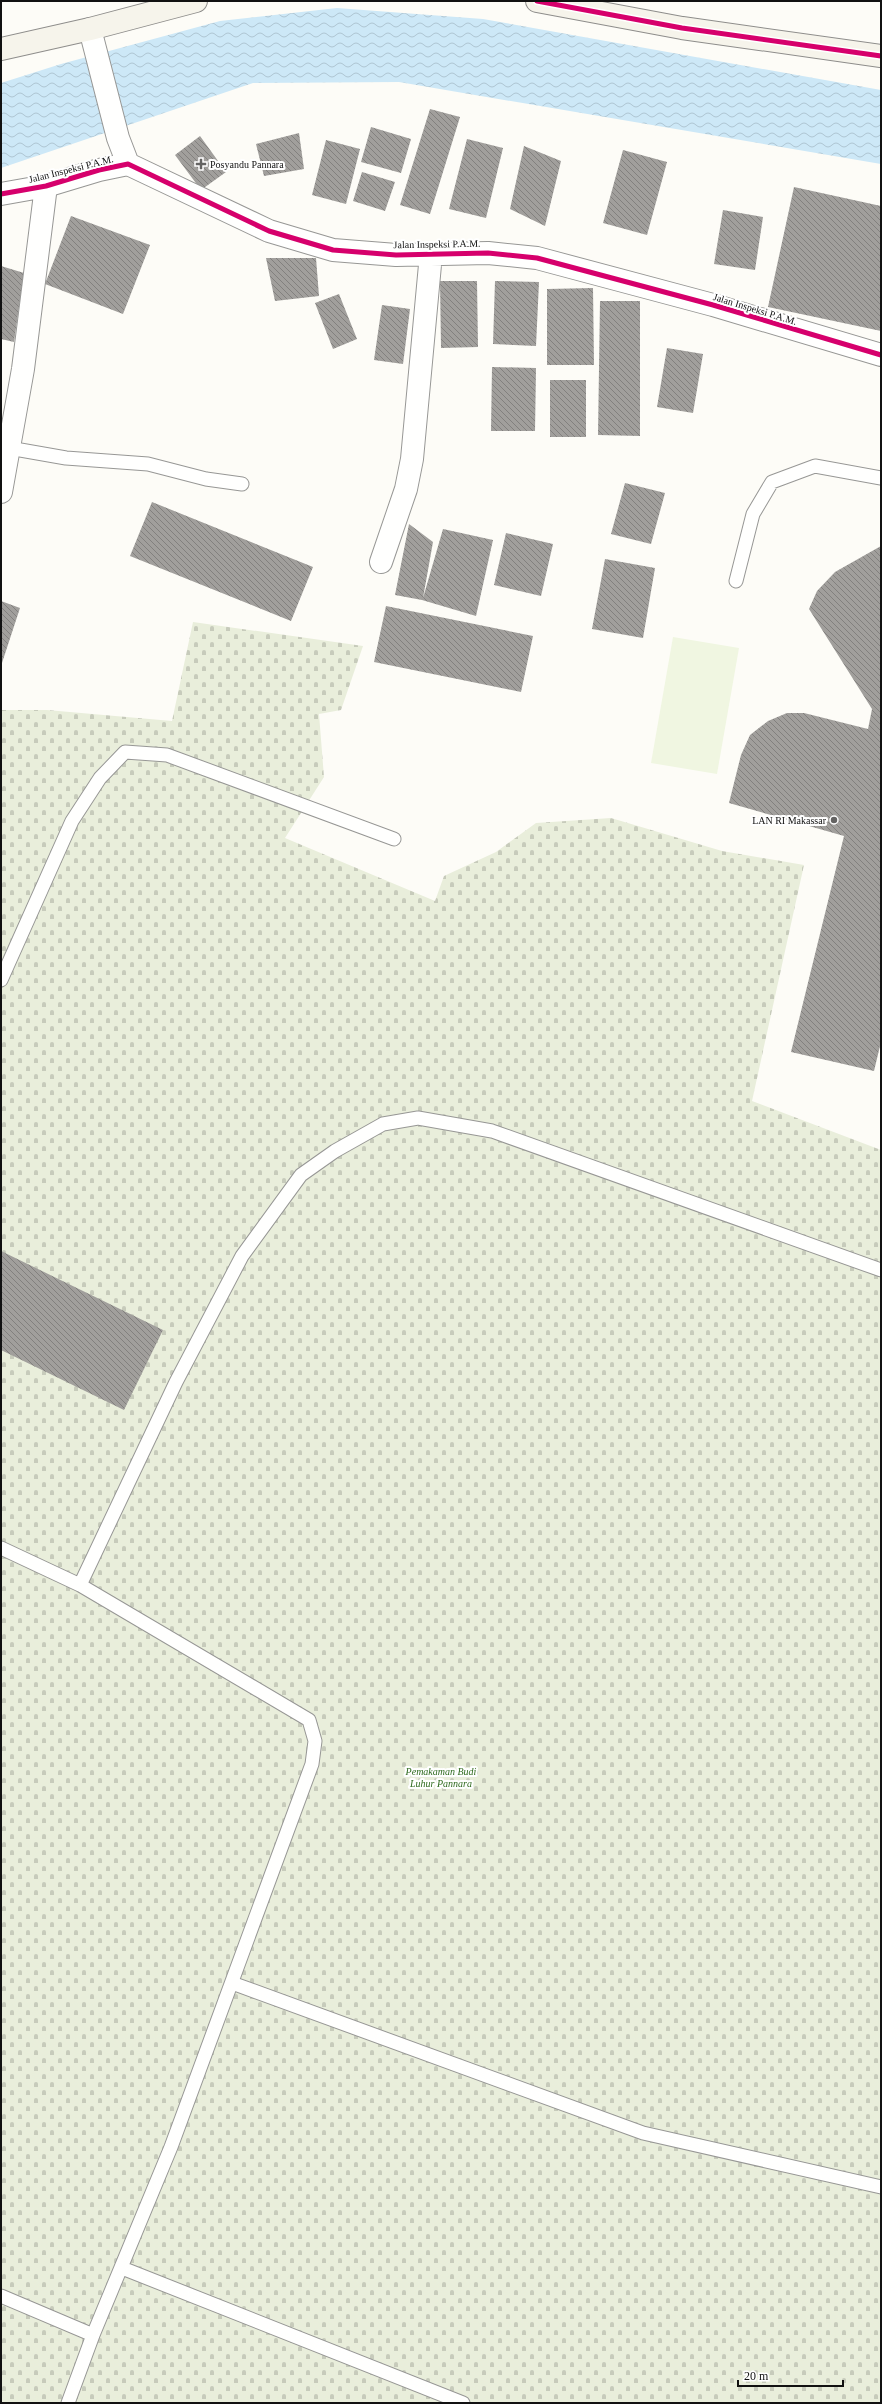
<svg xmlns="http://www.w3.org/2000/svg" width="882" height="2404" viewBox="0 0 882 2404" font-family="Georgia,serif">
<style>
.cemetery{fill:url(#cemetery-stones)}
.pitch{fill:#f0f6e1}
.water{fill:url(#water-waves)}
.building{fill:url(#building-back-hatch)}
.lines{fill:none;stroke-linecap:round;stroke-linejoin:round}
.lane-casing{stroke:#979795;stroke-width:15}
.street-casing{stroke:#979795;stroke-width:24}
.secondary-casing{stroke:#8e8d8b;stroke-width:24}
.lane{stroke:#fffffe;stroke-width:13}
.street{stroke:#fffffe;stroke-width:22}
.secondary{stroke:#f6f4eb;stroke-width:22}
.cycleway-casing{stroke:#fff;stroke-width:8}
.cycleway{stroke:#d6006c;stroke-width:5}
.poi-dot{fill:#646362;stroke:#fff;stroke-width:1.5}
.labels{text-anchor:middle;dominant-baseline:central;stroke-width:4;stroke-linejoin:round;paint-order:stroke}
.poi-label{font-size:10px;fill:#111;stroke:#fff;text-anchor:start}
.street-label{font-size:10px;fill:#111;stroke:#fff}
.park-label{font-size:10px;font-style:italic;fill:#2f6b1f;stroke:#fff}
</style>
<defs>
<pattern id="cemetery-stones" width="16" height="16" patternUnits="userSpaceOnUse"><rect width="16" height="16" fill="#e9eedb"/><path d="M2 7V4a2 2 0 0 1 4 0v3zM10 15v-3a2 2 0 0 1 4 0v3z" fill="#c7cbbb"/></pattern>
<pattern id="water-waves" width="16" height="10" patternUnits="userSpaceOnUse"><rect width="16" height="10" fill="#cde8f7"/><path d="M0 5q4-4 8 0t8 0" fill="none" stroke="#afc6d3"/></pattern>
<pattern id="building-back-hatch" width="6" height="6" patternUnits="userSpaceOnUse"><rect width="6" height="6" fill="#a19f9c"/><path d="M-1 5l2 2M0 0l6 6M5-1l2 2" fill="none" stroke="#82807e"/></pattern>
</defs>
<rect width="100%" height="100%" fill="#fdfcf7"/>
<path class="cemetery" d="M193,622l170,24 -22,64 -22,4 5,63 -39,61 150,63 9,-25 52,-24 40,-29 75,-5 111,33 82,14 -52,236 129,49v1253h-880v-1693h46l125,11z"/>
<path class="pitch" d="M673,637l66,11 -22,126 -66,-11z"/>
<path class="water" d="M337,8l146,11 398,71v74l-482,-82 -146,1 -252,85v-85l60,-19 159,-43z"/>
<path class="building" d="M430,109l30,8 -30,97 -30,-9z
M371,127l40,12 -10,34 -40,-11z
M299,133l5,36 -40,7 -8,-32z
M200,136l26,36 -25,18 -26,-35z
M467,139l36,9 -17,70 -37,-9z
M326,140l34,9 -14,55 -34,-9z
M524,146l37,15 -16,65 -35,-17z
M623,150l44,12 -20,73 -44,-12z
M362,172l33,10 -10,29 -32,-10z
M794,187l87,19v125l-113,-24z
M723,210l40,7 -8,53 -41,-6z
M71,216l79,29 -27,69 -78,-30z
M266,258h50l3,38 -44,5z
M1,266l23,7 -10,69 -13,-3z
M440,281h37l1,66 -37,1z
M495,281l44,1 -3,64 -43,-2z
M593,288l1,77h-47v-76z
M339,294l18,45 -24,10 -18,-46z
M600,301h40v135l-42,-1z
M382,305l28,4 -7,55 -29,-4z
M667,348l36,6 -10,59 -36,-6z
M492,367l44,1 -1,63h-44z
M550,380h36v57h-36z
M625,483l40,10 -14,51 -40,-10z
M152,502l161,65 -22,54 -161,-65z
M409,524l24,18 -10,56 20,-69 50,11 -17,76 -54,-16 -27,-5z
M506,533l47,11 -12,52 -47,-11z
M881,546v496l-7,29 -83,-19 53,-216 -115,-33 12,-48 9,-20 18,-14 19,-8h17l64,16 4,-20 -63,-100 8,-18 18,-19z
M605,559l50,9 -12,70 -51,-9z
M1,601l19,7 -19,58z
M386,606l147,30 -12,56 -147,-30z
M1,1251l162,79 -39,80 -123,-60z"/>
<g class="lines">
<defs>
<path id="lane" d="M9,448l57,10 82,6 58,15 36,5
M736,581l17,-67 19,-32 43,-16 66,12
M1,980l71,-159 28,-43 25,-26 42,3 227,84
M1,1548l79,37 229,135 6,21 -3,23 -141,383 -78,188 -25,68
M80,1585l96,-203 66,-126 59,-81 34,-24 48,-27 35,-6 74,13 389,139
M232,1983l411,150 238,54
M122,2268l341,135
M1,2296l92,39"/>
<path id="street" d="M90,29l28,109 10,26
M1,194l45,-8 53,-16 29,-6 141,67 64,19 63,5 92,-2 49,5 176,47 168,50
M1,492l22,-123 23,-183
M381,562l25,-73 6,-30 19,-205"/>
<path id="secondary" d="M537,1l145,27 199,28
M1,49l89,-20 106,-28"/>
</defs>
<use href="#lane" class="lane-casing"/>
<use href="#street" class="street-casing"/>
<use href="#secondary" class="secondary-casing"/>
<use href="#lane" class="lane"/>
<use href="#street" class="street"/>
<use href="#secondary" class="secondary"/>
<defs>
<path id="cycleway" d="M537,1l145,27 199,28
M1,194l45,-8 53,-16 29,-6 141,67 64,19 63,5 92,-2 49,5 176,47 168,50"/>
</defs>
<use href="#cycleway" class="cycleway-casing"/>
<use href="#cycleway" class="cycleway"/>
</g>
<g class="poi-dot">
<path d="M199 158h4v4h4v4h-4v4h-4v-4h-4v-4h4z"/>
<circle cx="834" cy="820" r="4"/>
</g>
<g class="labels">
<g class="poi-label">
<text x="210" y="164">Posyandu Pannara</text>
<text x="826" y="820" text-anchor="end">LAN RI Makassar</text>
</g>
<g class="street-label">
<text transform="translate(71 169) rotate(-14)">Jalan Inspeksi P.A.M.</text>
<text transform="translate(437 244) rotate(-1)">Jalan Inspeksi P.A.M.</text>
<text transform="translate(755 309) rotate(17)">Jalan Inspeksi P.A.M.</text>
</g>
<g class="park-label">
<text x="441" y="1771">Pemakaman Budi<tspan x="441" dy="12">Luhur Pannara</tspan></text>
</g>
</g>
<rect width="882" height="2404" fill="none" stroke="#111111" stroke-width="4"/>
<path d="M738 2380v6h105v-6" fill="none" stroke="#111111" stroke-width="2"/>
<text x="744" y="2380" font-size="12" fill="#111111" stroke="#ffffff" stroke-width="3" paint-order="stroke">20 m</text>
</svg>
